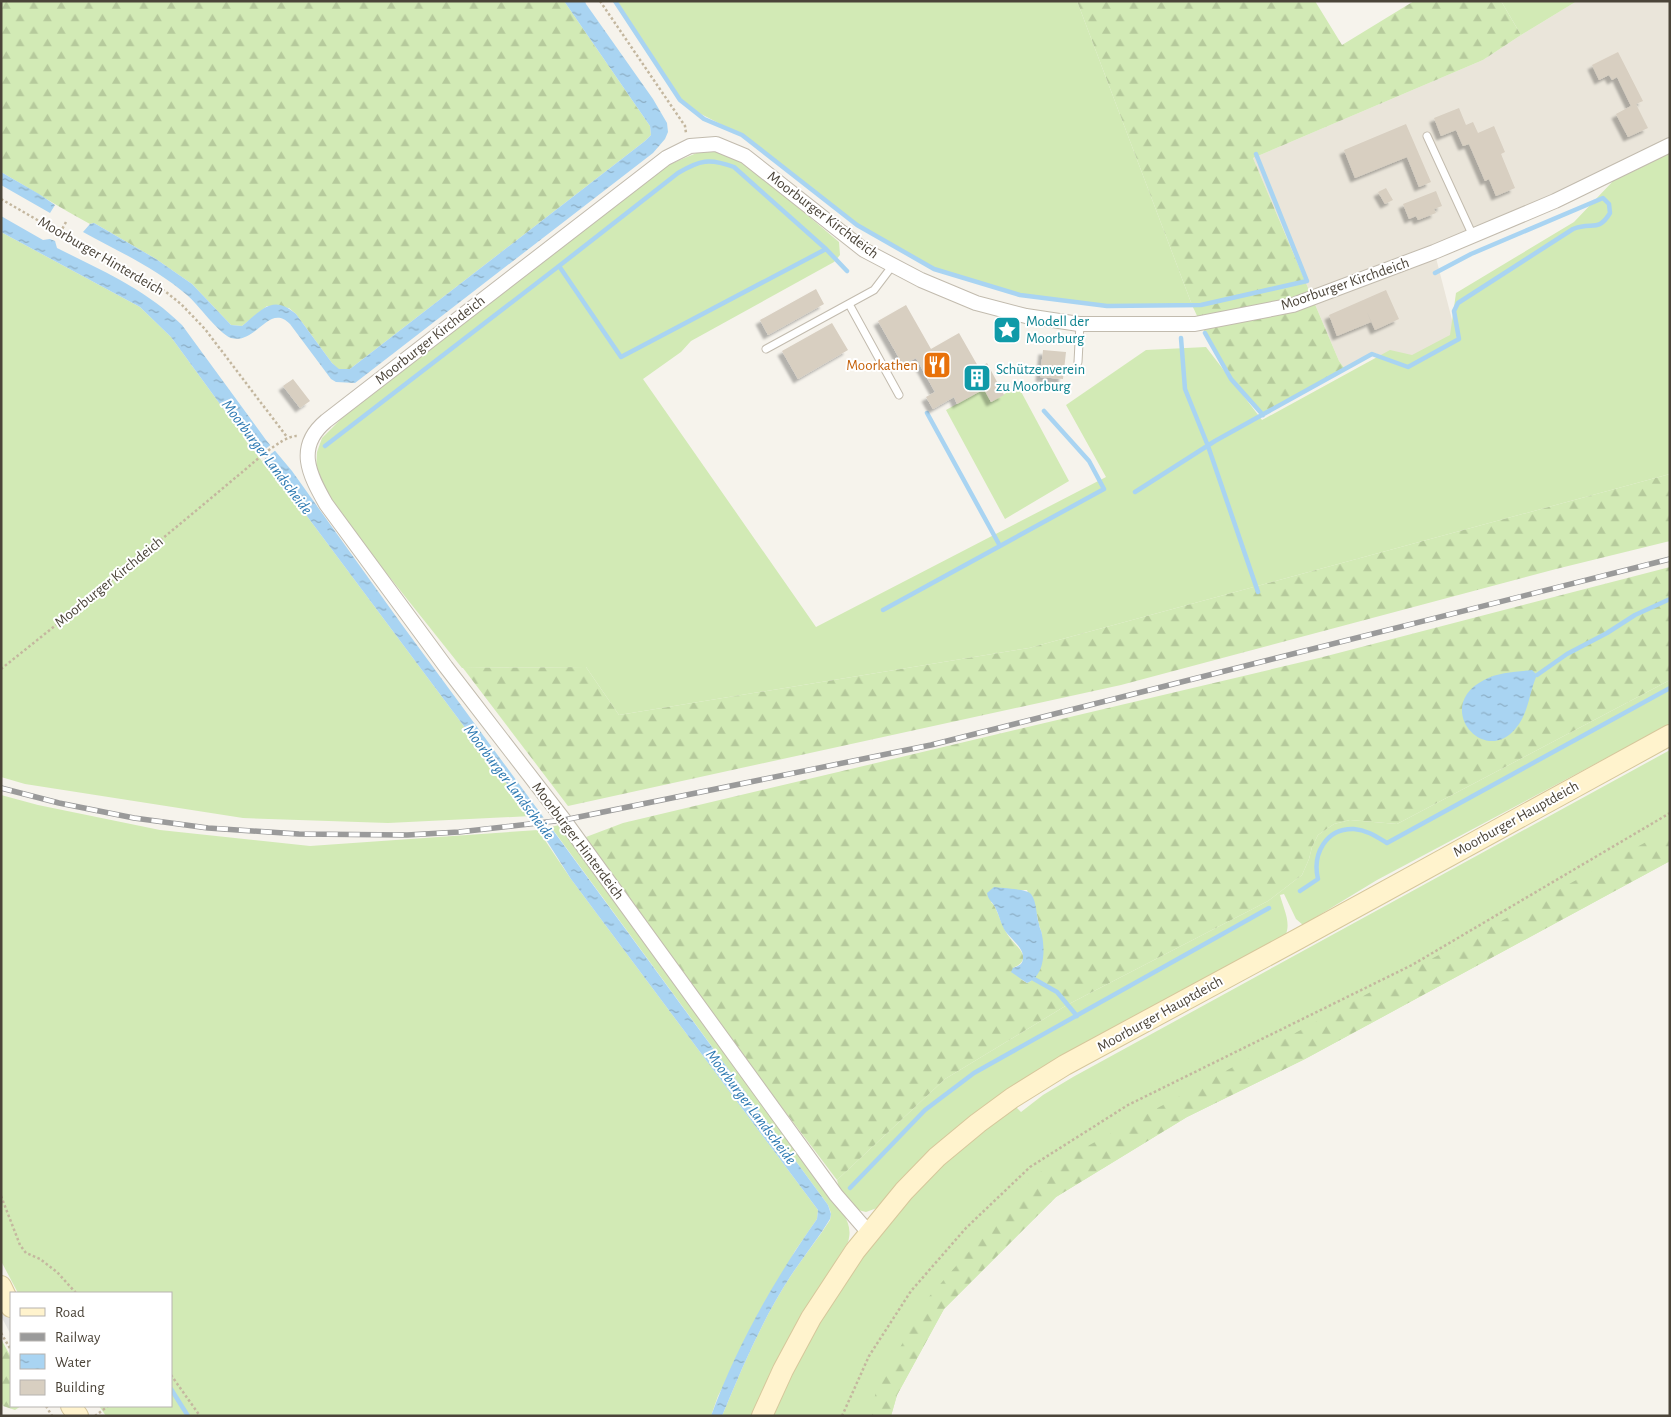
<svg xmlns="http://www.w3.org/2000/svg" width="1671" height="1417" viewBox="0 0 1671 1417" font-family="'Alegreya Sans',sans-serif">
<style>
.residential{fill:#eae5da}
.grass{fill:#d2eab5}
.forest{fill:url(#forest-firs);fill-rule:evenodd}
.parking{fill:#e5e3e0}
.water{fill:url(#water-ripples)}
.pier{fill:#f6f3ec}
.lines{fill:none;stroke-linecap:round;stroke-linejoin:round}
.stream{stroke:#a9d4f2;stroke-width:4.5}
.building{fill:#d8cfc1;filter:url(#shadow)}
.lane-casing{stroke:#c2bbae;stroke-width:9}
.street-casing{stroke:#c2bbae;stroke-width:16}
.secondary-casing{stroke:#d6c79b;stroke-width:22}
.path{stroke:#c4b79f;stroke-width:2.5;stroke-dasharray:2.5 2.5;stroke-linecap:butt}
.lane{stroke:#fff;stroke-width:7}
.street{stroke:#fff;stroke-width:14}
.secondary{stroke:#fff3cd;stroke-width:20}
.rail-casing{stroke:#9a9a9a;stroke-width:5.5}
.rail{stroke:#fff;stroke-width:4;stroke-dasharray:11;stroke-linecap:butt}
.labels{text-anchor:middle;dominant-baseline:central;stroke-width:4;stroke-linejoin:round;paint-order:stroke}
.street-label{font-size:15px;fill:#4b4439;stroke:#fff}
.culture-label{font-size:15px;fill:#0d838f;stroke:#fff;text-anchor:start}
.food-label{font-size:15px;fill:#c56008;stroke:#fff;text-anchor:end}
.water-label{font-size:16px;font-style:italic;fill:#2e7ab2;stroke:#fff}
</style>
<defs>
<pattern id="forest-firs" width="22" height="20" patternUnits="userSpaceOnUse" patternTransform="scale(1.25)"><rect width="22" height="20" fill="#d2eab5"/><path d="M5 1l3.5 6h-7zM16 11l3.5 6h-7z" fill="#b6ca9c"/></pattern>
<pattern id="water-ripples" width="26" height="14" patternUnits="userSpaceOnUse" patternTransform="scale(1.25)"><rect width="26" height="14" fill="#a9d4f2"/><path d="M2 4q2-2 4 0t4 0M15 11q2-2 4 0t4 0" fill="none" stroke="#8caec5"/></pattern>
<filter id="shadow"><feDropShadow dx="-4.5" dy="4.5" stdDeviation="1" flood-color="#0004"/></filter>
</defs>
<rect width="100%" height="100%" fill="#f6f3ec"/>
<path class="residential" d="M1577,1h93v149l-234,108 21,81 -49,26 -33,-12 -30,16 -6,-8 -86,-203 230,-98 38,-25z"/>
<path class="grass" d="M615,1h462l115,304 -85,1 -87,-11 -86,-26 -77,-44 -115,-90 -49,-25 -13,-10z
M1501,1h76l-56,34z
M1670,150v324l-641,174 -410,67 -33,-48 -124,1 -129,-162 -17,-36 1,-18 5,-14 20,-20 326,-253 31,-13 15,-1 13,3 20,10 92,78 1,13 -6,7 -143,79 -10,11 -38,27 173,248 290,-150 -40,-72 80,-55 60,-3 56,73 128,-70 22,5 38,-20 6,-42 118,-71 42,-44z
M1,232l139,75 31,30 57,78 40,49 263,352 -143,7 -145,-5 -218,-34 -24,-7z
M1018,386l51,95 -64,38 -59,-109 38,-21 7,13z
M1670,680v44l-293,156 -74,45 -7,-6 -12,-25 -4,1c3,13 12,28 5,41l-349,209 -59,63 -11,4 -8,-2 -18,-19 -3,-11 108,-101 122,-74 201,-104 34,-26 7,-16 3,-12 6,-12 16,-11 16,-4 47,4z
M1670,750v111l-365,198 -118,58 -131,80 -112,112 -47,86 -6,21h-121l23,-52 48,-80 61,-80 70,-67 43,-31 6,6 22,-17 30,-18z
M1,795l37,10 122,25 150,16 228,-16 33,49 247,331 -1,9 -22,32 -77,145 -7,20h-605l-7,-10h72v-113h-153l-17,-32z
M559,825l272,371c10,15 23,27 17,46l-45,71 -50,103h-31c20,-48 40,-96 68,-139 13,-20 28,-38 40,-57l1,-7 -3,-8 -277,-378z"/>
<path class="forest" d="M1,1h563l86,125 1,9 -6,6 -295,228h-12l-6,-6 -36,-49 -7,-6 -22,-2 -25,20 -11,-1 -39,-41 -36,-25 -62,-36 -4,1c-30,-16 -59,-35 -89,-52z
M1077,1h238l27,44 72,-44h87l20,34 -38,25 -230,98 86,203 6,8 -81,46 -33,-36 -26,-46 -13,-28z
M1670,474v67l-114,28 -435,116 -553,121 -105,-138 123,-1 33,48 410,-67z
M1670,567v113l-273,144 -47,-4 -16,4 -16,11 -6,12 -3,12 -7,16 -34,26 -201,104 -122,74 -108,101 -229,-302 -22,-41 37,-14 696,-165zM1015,890h12l10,25 2,10 3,9 -11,47 -4,2 -5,-3 -9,-12c20,-9 6,-19 -3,-30 -7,-9 -11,-23 -16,-33l-3,-3z
M1670,829v32l-365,198 -118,58 -131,80 -112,112 -47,86 -6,21h-22l8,-27 50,-90 111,-126z
M1,1339l10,18v49h10l-6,4 -12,-4 -2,-5z"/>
<path class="parking" d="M1,1301l10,20v14l-10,-19z"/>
<path class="water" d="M564,1h21l1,3 67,95 14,24 1,9 -3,7 -12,14 -298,230 -19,-1 -5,-3 -41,-55c-21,-22 -34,21 -59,14 -12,-4 -33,-34 -44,-43 -30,-26 -69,-44 -104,-63l7,-8 4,-1 62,36 36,25 39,41 11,1c19,-15 30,-33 54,-12l36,49 7,6h11l295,-228 6,-6 -1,-9z
M1,172l38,22 16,11 -5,8 -49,-28z
M1,216l42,24 7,-1 5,2 2,7c44,22 90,42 125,77l84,115 26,31 108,151 428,583 3,9 -1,5c-12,20 -27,38 -40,58 -28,43 -48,91 -68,139h-11c26,-71 63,-136 106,-197l1,-9 -247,-331 -40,-63 -263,-352 -40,-49 -57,-78 -31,-30 -139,-75z
M1532,670l5,5c-8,17 -8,38 -21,53 -32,40 -84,-22 -32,-48 14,-8 32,-8 48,-10z
M994,887c7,1 34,2 37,7 6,8 5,21 8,30 0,4 3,7 3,11 3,16 3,41 -15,48l-16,-11 2,-4c5,-2 10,-3 10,-10 1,-11 -14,-20 -19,-29 -4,-7 -5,-15 -9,-22 -3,-6 -7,-7 -8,-14z"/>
<path class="pier" d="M272,444l5,5 -15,12 -5,-6z
M547,817l6,10 -18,2 -5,-10z"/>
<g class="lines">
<path class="stream" d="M615,1l65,99 24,19 38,16 115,90 77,44 86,26 87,11 94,-1 106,-24 -51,-127
M826,249l21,22
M1205,333l26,46 32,36
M1181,338l4,51 23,57 50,146
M927,413l73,133
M325,446l234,-180 119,-93c22,-13 31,-15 56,-6l92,82 -205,108 -62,-91
M1135,492l80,-51 157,-87 36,13 51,-28 -5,-28 4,-8 115,-74c19,-8 25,4 37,-16l-1,-9 -6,-6 -132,56 -36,19
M883,610l221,-121 -15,-28 -45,-50
M1537,675l30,-21 40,-21 28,-18 35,-16
M1300,891l18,-12c-6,-25 8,-51 36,-50 13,1 23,8 33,14l283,-155
M1034,979l23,13 20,24
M850,1188l75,-78 49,-37 295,-165
M171,1389l17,27"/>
</g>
<path class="building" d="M1618,52l25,49 -7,3 12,24 -20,9 -12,-23 15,-8 -14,-29 -5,3 -3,-5 -10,5 -7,-15z
M1459,108l7,17 7,-3 5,11 16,-7 11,26 -4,2 14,34 -19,8 -7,-17 -4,2 -16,-37 -6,2 -7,-16 -15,6 -7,-18z
M1406,124l25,58 -12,5 -12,-30 -52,21 -11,-28z
M1386,188l7,12 -8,4 -7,-12z
M1436,191l6,15 -8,3 2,4 -18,7 -2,-4 -7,3 -6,-15z
M816,289l8,15 -56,31 -8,-15z
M1386,290l13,29 -24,11 -8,-18 4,10 -34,14 -8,-21z
M906,305l25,44 28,-16 20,35 8,-5 17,32 -13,7 -7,-13 -27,15 -3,-7 -21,12 -7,-12 9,-5 -19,-34 -13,7 -25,-44z
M832,323l16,27 -50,29 -16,-28z
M1043,350l23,2 -3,27 -23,-2z
M293,379l17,22 -10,7 -17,-22z"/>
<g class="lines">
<defs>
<path id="lane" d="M1427,136l46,100
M849,304l50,91
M766,349l108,-59 19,-25
M1078,362l2,-38"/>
<path id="street" d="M869,1233l-33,-38 -272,-375 -118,-153 -120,-163c-17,-30 -31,-57 0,-83l340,-263 24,-12 26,-2 29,12 119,94 57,30 55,23 50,13 53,8h116l98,-19 141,-53 121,-51 115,-56"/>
<path id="secondary" d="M1,1286l10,21
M71,1406l7,10
M762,1416l21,-46 28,-52 44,-67 49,-60 33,-34 41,-34 34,-25 53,-33 233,-126 372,-204"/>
</defs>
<use href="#lane" class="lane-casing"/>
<use href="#street" class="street-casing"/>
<use href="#secondary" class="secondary-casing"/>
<path class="path" d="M600,1l85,125 1,7
M1,199l59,34 96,51 25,20 24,25 82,108
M60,233l6,-11
M1,669c79,-63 157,-126 234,-191 13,-10 47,-43 62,-42
M1,1196l19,49 6,8 14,6 17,13 19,21
M1,1333l10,17
M171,1375l29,41
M46,1406l6,10
M95,1416l13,-10
M842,1416l27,-60 42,-65 55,-63 64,-61 98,-62 284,-140 258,-152"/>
<use href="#lane" class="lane"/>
<use href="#street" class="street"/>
<use href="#secondary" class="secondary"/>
<defs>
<path id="rail" d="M1,788l58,15 75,15 74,10 91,6 108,1 52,-3 105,-12 367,-75 739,-186"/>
</defs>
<use href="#rail" class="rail-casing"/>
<use href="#rail" class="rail"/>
</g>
<defs>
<symbol id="sight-square" viewBox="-11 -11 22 22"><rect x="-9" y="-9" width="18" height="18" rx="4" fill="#0f9aa8" stroke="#fff"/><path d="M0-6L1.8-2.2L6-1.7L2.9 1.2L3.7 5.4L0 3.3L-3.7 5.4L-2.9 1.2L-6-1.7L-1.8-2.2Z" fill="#fff"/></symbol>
<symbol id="restaurant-square" viewBox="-11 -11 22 22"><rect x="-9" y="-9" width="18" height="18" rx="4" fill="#e8710a" stroke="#fff"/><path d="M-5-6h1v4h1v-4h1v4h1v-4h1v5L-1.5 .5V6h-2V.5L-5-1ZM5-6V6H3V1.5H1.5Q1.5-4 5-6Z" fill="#fff"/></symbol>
<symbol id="building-square" viewBox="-11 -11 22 22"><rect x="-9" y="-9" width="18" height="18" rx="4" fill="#0f9aa8" stroke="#fff"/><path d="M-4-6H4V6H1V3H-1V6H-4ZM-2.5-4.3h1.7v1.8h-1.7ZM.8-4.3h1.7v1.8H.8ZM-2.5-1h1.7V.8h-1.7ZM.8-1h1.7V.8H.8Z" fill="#fff"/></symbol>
</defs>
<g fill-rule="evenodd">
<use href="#sight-square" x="991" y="314" width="32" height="32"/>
<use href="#restaurant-square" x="921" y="349" width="32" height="32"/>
<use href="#building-square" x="961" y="362" width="32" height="32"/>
</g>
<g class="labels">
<g class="street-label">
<text transform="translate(823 215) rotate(37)">Moorburger Kirchdeich</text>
<text transform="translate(101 256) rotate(30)">Moorburger Hinterdeich</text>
<text transform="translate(1345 284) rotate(-19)">Moorburger Kirchdeich</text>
<text transform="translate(430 340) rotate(-38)">Moorburger Kirchdeich</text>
<text transform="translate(109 582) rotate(-39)">Moorburger Kirchdeich</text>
<text transform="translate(1516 819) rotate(-29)">Moorburger Hauptdeich</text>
<text transform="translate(578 841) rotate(53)">Moorburger Hinterdeich</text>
<text transform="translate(1160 1014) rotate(-29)">Moorburger Hauptdeich</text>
</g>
<g class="culture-label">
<text x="1026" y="321">Modell der<tspan x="1026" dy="17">Moorburg</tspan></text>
<text x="996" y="369">Schützenverein<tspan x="996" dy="17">zu Moorburg</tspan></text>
</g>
<g class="food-label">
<text x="918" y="365">Moorkathen</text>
</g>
<g class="water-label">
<text transform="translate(267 457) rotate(53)">Moorburger Landscheide</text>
<text transform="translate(509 782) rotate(53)">Moorburger Landscheide</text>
<text transform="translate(751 1107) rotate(53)">Moorburger Landscheide</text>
</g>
</g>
<rect width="1671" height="1417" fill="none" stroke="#4b4439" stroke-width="5"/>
<rect x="10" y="1292" width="162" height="115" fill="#ffffff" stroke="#b7b4b0"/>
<rect x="20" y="1308" width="25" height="8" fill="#fff3cd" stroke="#b7b4b0"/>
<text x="55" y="1317" font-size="15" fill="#4b4439">Road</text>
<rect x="20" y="1333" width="25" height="8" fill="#9a9a9a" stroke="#b7b4b0"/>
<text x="55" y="1342" font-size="15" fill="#4b4439">Railway</text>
<rect x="20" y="1354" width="25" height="15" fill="url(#water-ripples)" stroke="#b7b4b0"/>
<text x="55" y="1367" font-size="15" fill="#4b4439">Water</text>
<rect x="20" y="1380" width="25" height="15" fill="#d8cfc1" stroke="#b7b4b0"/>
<text x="55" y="1392" font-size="15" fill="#4b4439">Building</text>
</svg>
